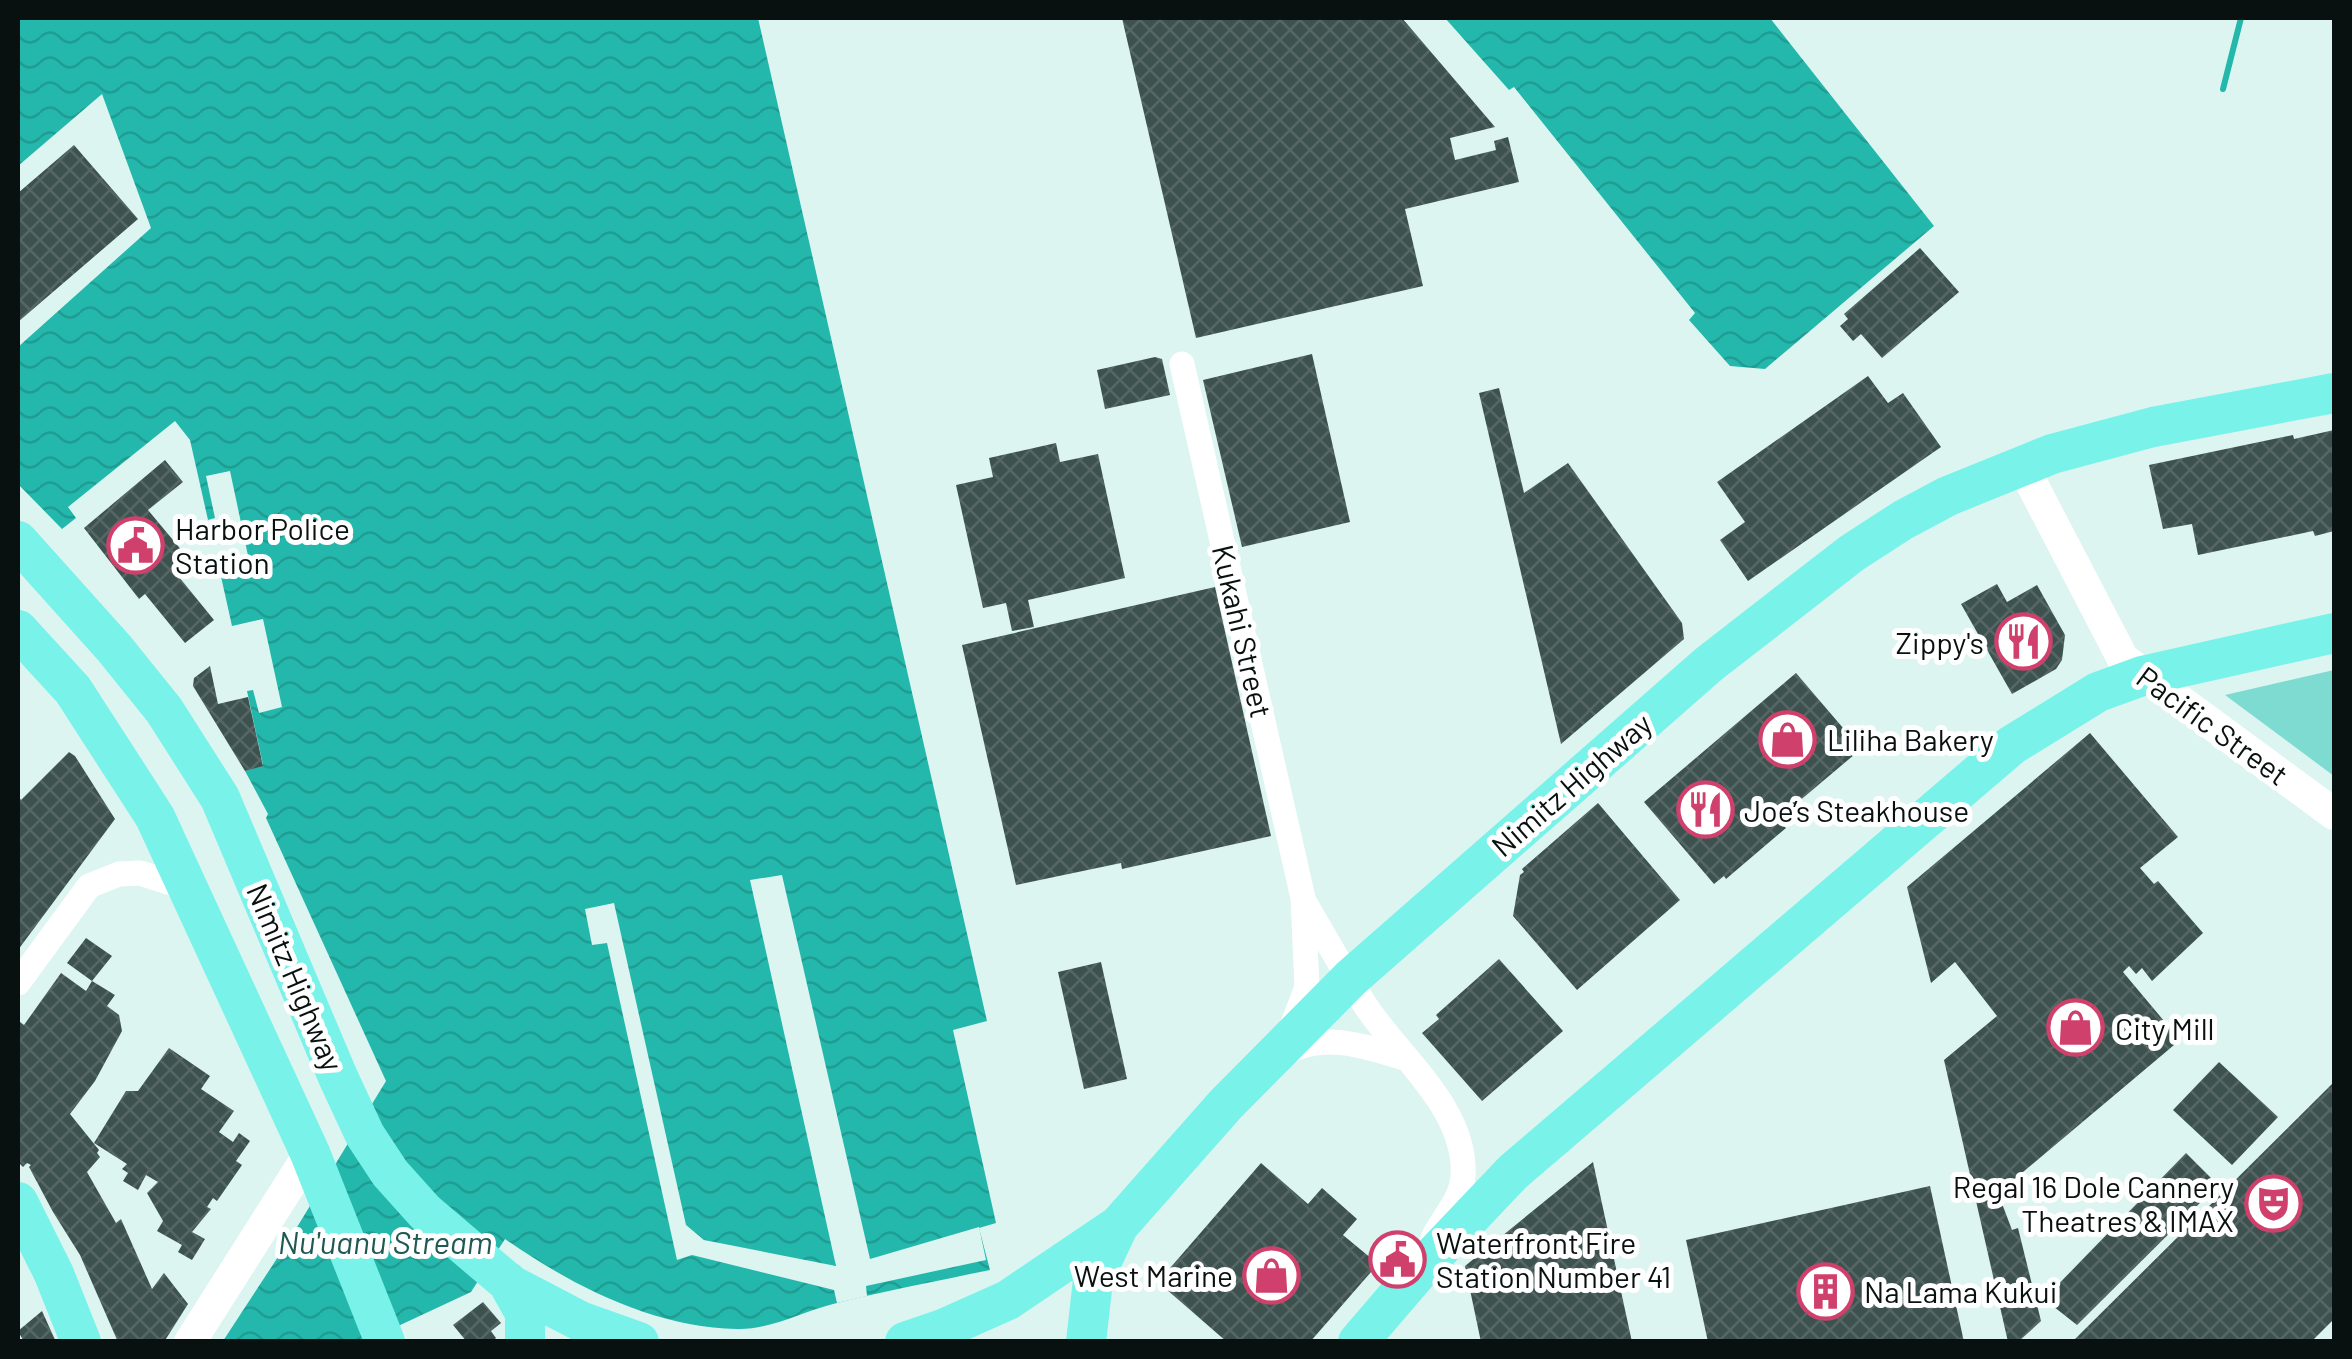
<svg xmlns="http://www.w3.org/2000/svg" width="2352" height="1359" viewBox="0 0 2352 1359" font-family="Barlow,sans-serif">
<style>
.grass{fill:#7edbd1}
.water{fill:url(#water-waves)}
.pier{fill:#dcf5f1}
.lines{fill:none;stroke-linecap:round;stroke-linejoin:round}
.stream{stroke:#24b8ac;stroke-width:6}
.building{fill:url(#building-cross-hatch)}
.minor{stroke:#fff;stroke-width:25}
.tertiary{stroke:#fff;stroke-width:32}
.primary{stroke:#79f2e9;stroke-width:40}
.labels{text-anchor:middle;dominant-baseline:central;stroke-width:10;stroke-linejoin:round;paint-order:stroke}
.poi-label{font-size:30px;fill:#091110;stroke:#fff;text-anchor:start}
.street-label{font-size:30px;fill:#091110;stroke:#fff}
.water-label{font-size:32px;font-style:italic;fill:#205853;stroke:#fff}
</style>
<defs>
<pattern id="water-waves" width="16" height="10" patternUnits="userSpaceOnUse" patternTransform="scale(2.5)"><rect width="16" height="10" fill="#24b8ac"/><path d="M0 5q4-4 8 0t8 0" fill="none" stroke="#1f9d93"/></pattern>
<pattern id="building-cross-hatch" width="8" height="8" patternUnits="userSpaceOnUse" patternTransform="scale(2.5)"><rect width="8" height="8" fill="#3d524f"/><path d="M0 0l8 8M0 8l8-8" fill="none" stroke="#556664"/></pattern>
</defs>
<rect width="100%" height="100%" fill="#dcf5f1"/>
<path class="grass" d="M2334,670v106l-109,-81z"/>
<path class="water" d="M18,18h740l229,1003 -34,9 43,193 -17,5 11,42c-53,11 -106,21 -157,34 -31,8 -64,26 -96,25 -83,-1 -166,-44 -232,-90l-34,53 -105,49h-143l68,-104 95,-156 -120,-263 2,-4 -23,-43 18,-6 -16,-74 6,-1 6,23 23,-6 -19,-88 -31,7 -12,-54 30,-7 -20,-94 -24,5 9,42 -7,2 -18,-80 -15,-19 -107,86 8,11 -14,11 -44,-45v-137l133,-119 -49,-134 -84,72z
M1445,18h325l164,208 -169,143 -35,-3 -41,-46 6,-7 -181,-226 -5,3z"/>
<path class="pier" d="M782,875l88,384 109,-32 7,33 -120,26 1,10 -30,7 -3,-13 -142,-35 -15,5 -70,-317 -15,2 -7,-36 29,-6 72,322 18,15 132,26 -86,-386z"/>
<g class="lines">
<path class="stream" d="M2223,89l18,-71"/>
</g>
<path class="building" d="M1122,18h280l93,109 -45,11 5,22 41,-10 -2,-9 14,-4 11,45 -114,27 18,77 -227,52z
M74,145l64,74 -120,103v-129z
M1920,248l39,44 -77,66 -21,-24 -8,7 -13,-15 8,-7 -4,-5z
M1312,354l38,168 -108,25 -39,-167z
M1155,357l7,2 8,36 -65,14 -8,-39z
M1868,376l20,27 15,-10 38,54 -193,134 -28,-41 25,-18 -28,-40z
M1499,388l25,105 44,-30 114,160 2,16 -123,105 -82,-351z
M2334,430v101l-19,5 -2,-5 -115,24 -6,-31 -29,5 -14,-64 144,-30 1,4z
M1056,443l4,19 38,-8 27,124 -97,22 6,27 -22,4 -6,-28 -23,5 -27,-123 37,-8 -4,-19z
M165,460l18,22 -35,28 40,48 -3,3 6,6 -12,10 35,43 -29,23 -40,-49 -6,5 -55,-71z
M1997,584l10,18 30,-17 28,50 -3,25 -6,9 -44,25 -51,-90z
M1215,587l56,249 -149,33 -1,-6 -105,22 -54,-240z
M210,666l8,38 30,-7 15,69 -18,5 -52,-85 1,-8z
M1796,673l65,76 -83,70 8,9 -60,51 -2,-3 -10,8 -70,-82z
M2090,733l88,104 -38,31 14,16 4,-3 45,52 -51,48 -10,-13 -6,6 -7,-8 -6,6 57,68 -182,153 14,37 6,-2 23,93 -23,21h-10l-64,-282 53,-44 -42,-54 -24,21 -24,-96z
M69,752l6,4 40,63 -97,131v-154l3,4z
M1598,803l82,97 -103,90 -64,-74 7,-41 4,-3 -2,-3z
M86,938l26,18 -20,25 -25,-18z
M1499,959l64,72 -81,70 -60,-68 17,-14 -3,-4z
M1101,962l26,117 -43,10 -26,-117z
M61,973l25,18 6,-10 23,14 -8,11 12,9 3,16 -27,50 -25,33 29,36 -2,3 3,4 -13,15 29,51 5,-4 31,70 12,-16 24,31 -24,38h-46l-38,-87 -27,-43 -24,-45 2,-2 -4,-2 -4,4 -5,-5v-136l2,-4 4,3z
M169,1048l41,28 -9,13 33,22 -15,21 14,10 6,-9 11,8 -14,20 6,4 -25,36 -4,-3 -6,9 4,2 -19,23 13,7 -13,21 -14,-8 4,-7 -25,-14 6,-10 -16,-28 11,-11 -12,-7 -8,15 -15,-9 5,-8 -6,-4 5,-5 -33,-21 32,-52h12z
M2219,1062l59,55 -46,48 -59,-55z
M2332,1084l2,235 -23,23h-239z
M2186,1153l32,32 -141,140 -33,-26z
M1593,1162l39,180h-151l-16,-76z
M1261,1163l47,41 14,-16 35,31 -14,16 35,29 -68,78h-83l-69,-60z
M1930,1186l34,156h-256l-22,-102z
M483,1302l18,21 -10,8 5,7 -4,4h-25l-14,-17z
M42,1311l14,31h-32l-6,-11z"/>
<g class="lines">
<path class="minor" d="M1182,364l121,534 4,89 -16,42
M1305,903c18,31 36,63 55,94 33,56 107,108 103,179 -1,23 -20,41 -30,62
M18,983l71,-97 30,-12 21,-1 50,16
M1284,1054c38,-23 81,-8 120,4"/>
<path class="tertiary" d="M2022,465l101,194 211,155
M190,1342l120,-189"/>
<path class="primary" d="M18,541l96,107 50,62 56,88 118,279 27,58 25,38 35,39 86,73 69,36 59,21
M18,630l55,60 82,127 155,336 75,189
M18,1202l36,72 27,68
M507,1281l18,32v29
M905,1342l38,-13 65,-29 111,-75 107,-121 125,-126 358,-314 143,-111 51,-33 45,-24 104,-42 101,-27 181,-34
M1086,1342l7,-62 24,-51
M1358,1342l60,-70 95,-100 499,-427 86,-53 44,-16 192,-43"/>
</g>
<defs>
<symbol id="civic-ring" viewBox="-11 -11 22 22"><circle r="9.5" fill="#fff" stroke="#cf416c" stroke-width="1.5"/><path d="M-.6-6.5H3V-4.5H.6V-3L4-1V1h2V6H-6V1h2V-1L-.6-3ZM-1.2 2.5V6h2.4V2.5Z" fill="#cf416c"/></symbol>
<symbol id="restaurant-ring" viewBox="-11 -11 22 22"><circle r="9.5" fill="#fff" stroke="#cf416c" stroke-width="1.5"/><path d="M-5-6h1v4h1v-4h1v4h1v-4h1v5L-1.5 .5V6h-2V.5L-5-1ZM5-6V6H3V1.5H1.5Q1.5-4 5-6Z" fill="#cf416c"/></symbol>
<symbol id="shop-ring" viewBox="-11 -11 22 22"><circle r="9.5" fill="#fff" stroke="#cf416c" stroke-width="1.5"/><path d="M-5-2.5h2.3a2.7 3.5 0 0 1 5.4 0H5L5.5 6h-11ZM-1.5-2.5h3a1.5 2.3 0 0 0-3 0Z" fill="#cf416c"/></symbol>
<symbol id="theatre-ring" viewBox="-11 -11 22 22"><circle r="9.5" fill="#fff" stroke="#cf416c" stroke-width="1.5"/><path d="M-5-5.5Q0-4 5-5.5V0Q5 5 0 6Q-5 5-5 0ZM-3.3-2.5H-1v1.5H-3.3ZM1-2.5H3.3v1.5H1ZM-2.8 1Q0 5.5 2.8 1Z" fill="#cf416c"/></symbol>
<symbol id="building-ring" viewBox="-11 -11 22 22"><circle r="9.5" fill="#fff" stroke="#cf416c" stroke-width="1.5"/><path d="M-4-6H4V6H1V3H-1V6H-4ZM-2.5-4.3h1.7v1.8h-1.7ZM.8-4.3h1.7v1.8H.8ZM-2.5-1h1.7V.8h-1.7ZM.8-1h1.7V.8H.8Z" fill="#cf416c"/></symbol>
</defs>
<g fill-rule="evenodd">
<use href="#civic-ring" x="104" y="514" width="63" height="63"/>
<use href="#restaurant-ring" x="1992" y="610" width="63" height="63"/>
<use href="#shop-ring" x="1756" y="708" width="63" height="63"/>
<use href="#restaurant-ring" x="1674" y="778" width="63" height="63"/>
<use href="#shop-ring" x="2044" y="996" width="63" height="63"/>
<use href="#theatre-ring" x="2242" y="1172" width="63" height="63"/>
<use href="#civic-ring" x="1366" y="1228" width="63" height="63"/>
<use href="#shop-ring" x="1240" y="1244" width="63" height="63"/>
<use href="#building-ring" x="1794" y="1260" width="63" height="63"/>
</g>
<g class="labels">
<g class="poi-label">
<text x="175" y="528">Harbor Police<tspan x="175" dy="34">Station</tspan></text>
<text x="1984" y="642" text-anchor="end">Zippy's</text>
<text x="1827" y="739">Liliha Bakery</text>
<text x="1744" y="810">Joe’s Steakhouse</text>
<text x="2115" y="1028">City Mill</text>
<text x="2234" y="1186" text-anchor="end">Regal 16 Dole Cannery<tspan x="2234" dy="34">Theatres &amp; IMAX</tspan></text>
<text x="1436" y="1242">Waterfront Fire<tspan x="1436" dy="34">Station Number 41</tspan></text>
<text x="1233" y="1275" text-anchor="end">West Marine</text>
<text x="1864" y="1291">Na Lama Kukui</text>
</g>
<g class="street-label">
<text transform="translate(1243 631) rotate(77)">Kukahi Street</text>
<text transform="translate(2213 725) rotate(36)">Pacific Street</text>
<text transform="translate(1571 784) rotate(-41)">Nimitz Highway</text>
<text transform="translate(296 977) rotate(67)">Nimitz Highway</text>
</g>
<g class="water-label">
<text x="385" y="1241">Nu'uanu Stream</text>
</g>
</g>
<rect width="2352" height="1359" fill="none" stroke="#091110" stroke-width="40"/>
</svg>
